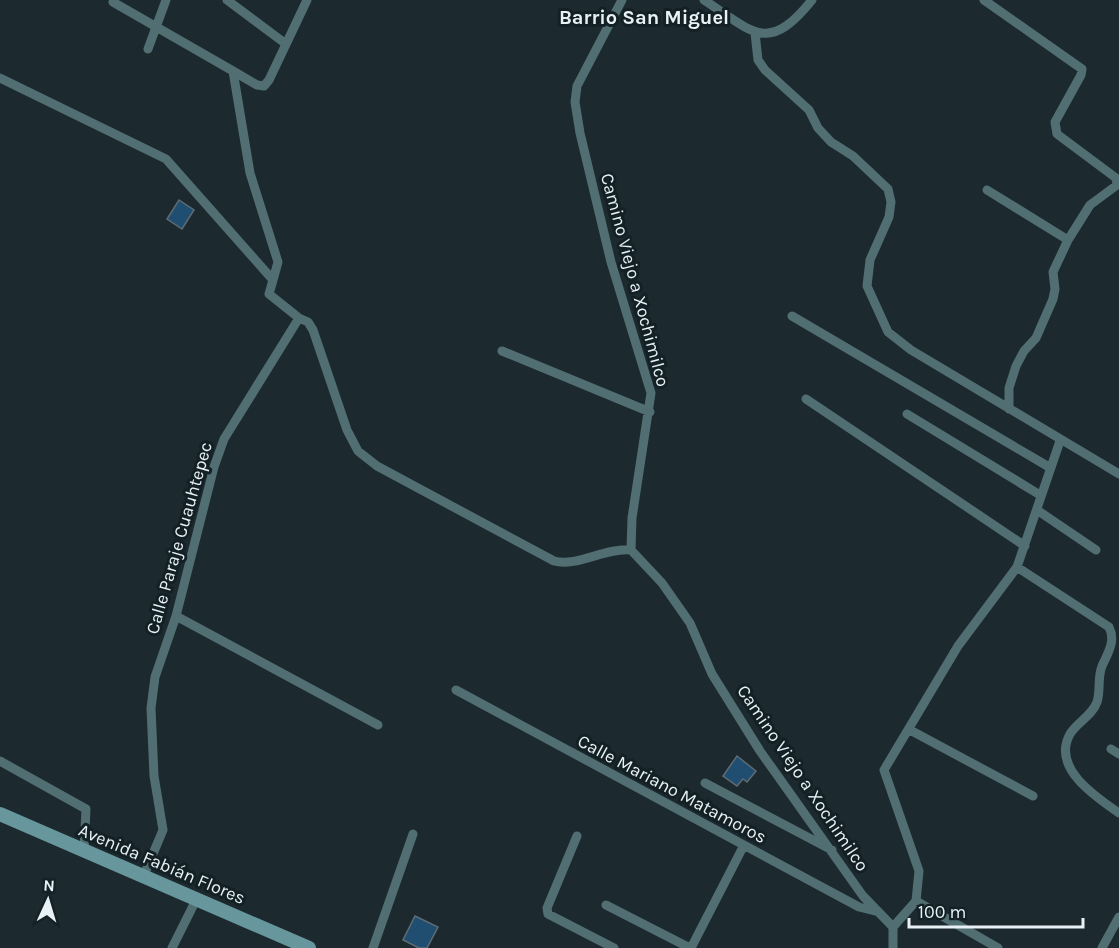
<svg xmlns="http://www.w3.org/2000/svg" width="1119" height="948" viewBox="0 0 1119 948" font-family="Karla,sans-serif">
<style>
.building{fill:#1f4e70;stroke:#5f6b75;stroke-width:1.5}
.lines{fill:none;stroke-linecap:round;stroke-linejoin:round}
.minor{stroke:#516f72;stroke-width:9}
.secondary{stroke:#67979d;stroke-width:14}
.labels{text-anchor:middle;dominant-baseline:central;stroke-width:6;stroke-linejoin:round;paint-order:stroke}
.street-label{font-size:18px;fill:#e8f1f5;stroke:#132025}
.neighbourhood-label{font-size:20px;font-weight:bold;fill:#e8f1f5;stroke:#132025}
</style>
<rect width="100%" height="100%" fill="#1c2a2f"/>
<path class="building" d="M179,200l15,10 -12,19 -15,-10z
M737,756l19,15 -9,11 -4,-3 -6,7 -14,-10z
M415,916l23,11 -11,21h-8l-16,-8z"/>
<g class="lines">
<path class="minor" d="M227,0l59,44
M622,0l-45,86 -2,16 5,31 31,129 40,131 -19,125 -1,32 31,33 28,40 22,51 48,77 103,145 30,31
M704,0c49,32 64,55 108,0
M984,0l98,69 -1,6 -26,47 2,12 59,44 1,7 -27,20 -22,35 -15,32 2,17 -2,10 -17,39 -12,13 -8,15 -7,22v21
M113,2l120,69
M755,33l3,27 7,10 44,40 9,18 13,14 22,14 35,33 3,13 -2,15 -19,43 -3,26 21,46 23,18 208,124
M148,49l18,-49
M0,78l166,81 107,121 5,-18 -28,-89 -17,-102 24,14 7,1 5,-6 38,-80
M987,190l81,50
M273,280l-4,14 30,24
M792,316l257,151
M502,351l148,61
M806,399l219,147
M907,414l133,81
M1037,510l59,40
M1017,567l92,60c7,14 -1,26 -7,39 -5,13 -1,24 -5,36 -5,14 -20,20 -27,32 -19,34 26,63 49,79
M176,616l202,109
M456,690l403,217 16,4
M910,730l123,66
M1111,749l8,5
M0,761l86,48 -2,41
M705,783l127,67
M577,836l-30,72 1,6 66,34
M144,875l19,-45 -9,-54 -3,-68 4,-31 21,-61 38,-149 10,-28 75,-121 9,4 5,8 34,100 11,21 19,15 177,95c24,6 49,-13 77,-11
M916,901l82,47
M606,905l84,43
M893,927l23,-26 3,-30 -35,-101 74,-124 59,-79 43,-126
M172,948l25,-50
M373,948l40,-114
M691,948l52,-101
M893,948v-21
M1102,948l17,-31"/>
<path class="secondary" d="M0,814l309,134"/>
</g>
<g class="labels">
<g class="street-label">
<text transform="translate(635 280) rotate(75)">Camino Viejo a Xochimilco</text>
<text transform="translate(179 538) rotate(-74)">Calle Paraje Cuauhtepec</text>
<text transform="translate(803 778) rotate(56)">Camino Viejo a Xochimilco</text>
<text transform="translate(672 789) rotate(28)">Calle Mariano Matamoros</text>
<text transform="translate(162 864) rotate(23)">Avenida Fabián Flores</text>
</g>
<g class="neighbourhood-label">
<text x="644" y="17">Barrio San Miguel</text>
</g>
</g>
<g transform="translate(48 900) rotate(4)" stroke="#132025" stroke-width="4.5" paint-order="stroke">
<path d="M0-4.5L10 22L0 15L-10 22Z" fill="#e8f1f5"/>
<text y="-9" font-size="16" font-weight="bold" text-anchor="middle" fill="#e8f1f5">N</text>
</g>
<path d="M909 918v9h174v-9" fill="none" stroke="#e8f1f5" stroke-width="3"/>
<text x="918" y="918" font-size="18" fill="#e8f1f5" stroke="#132025" stroke-width="4.5" paint-order="stroke">100 m</text>
</svg>
